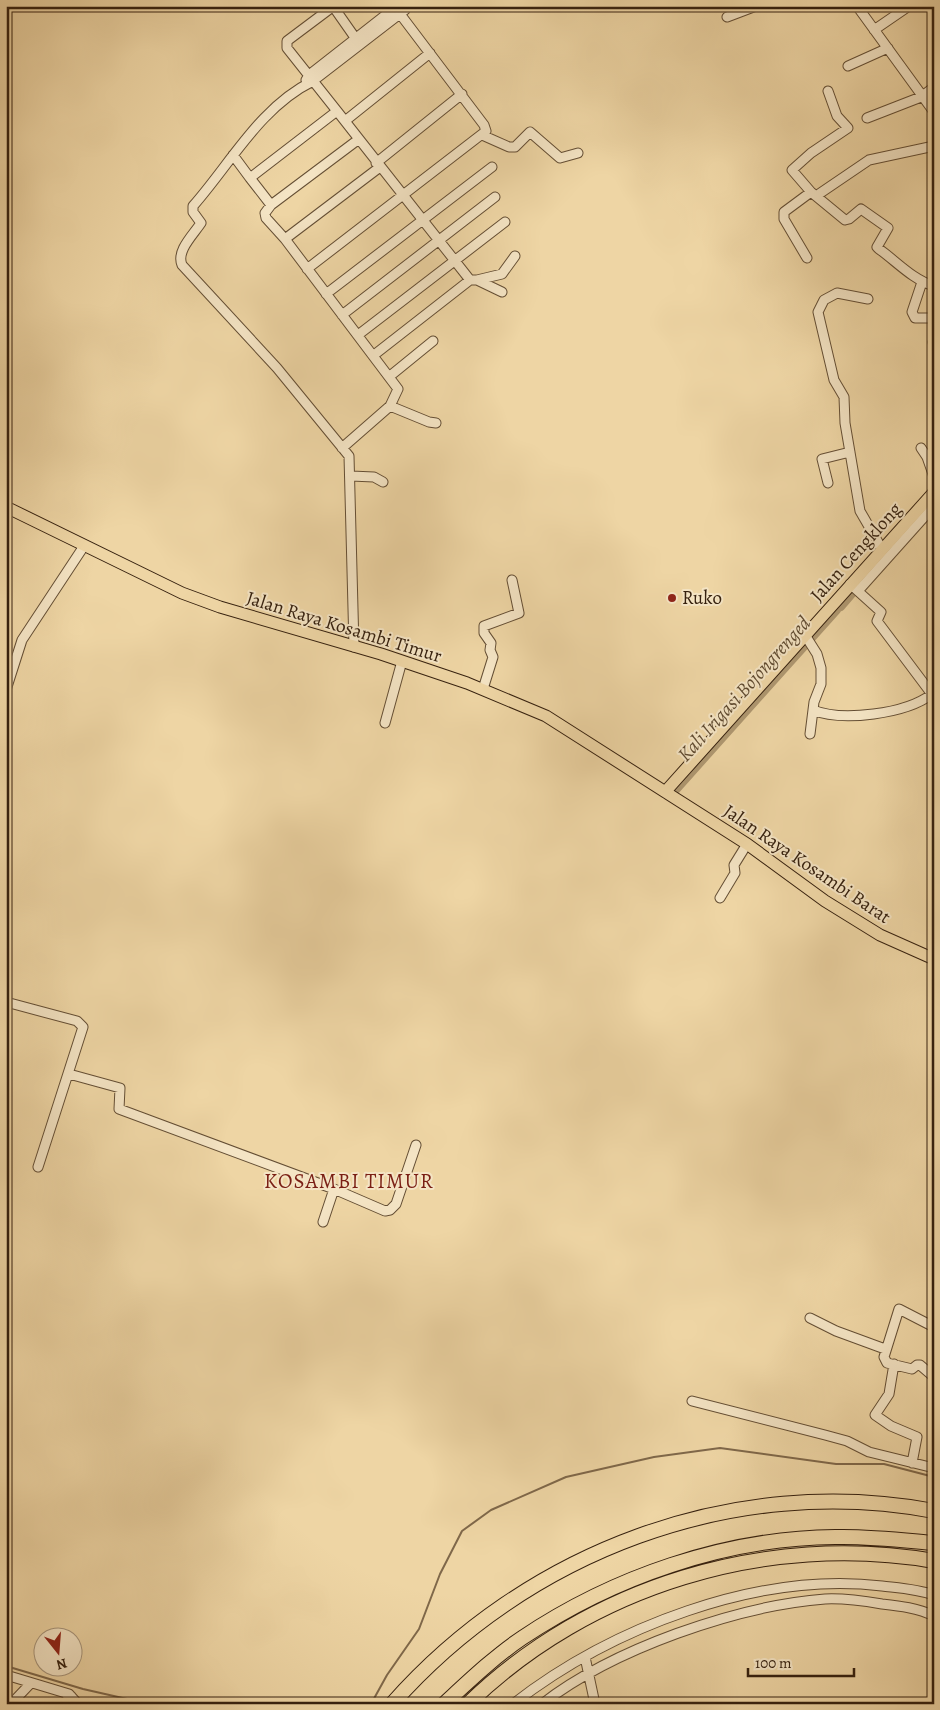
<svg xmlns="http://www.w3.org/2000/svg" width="940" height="1710" viewBox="0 0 940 1710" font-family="Alegreya,serif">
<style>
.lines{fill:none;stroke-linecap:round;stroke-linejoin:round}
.stream{stroke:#7f684a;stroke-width:2}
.canal{stroke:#af9871;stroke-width:8}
.minor-casing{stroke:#644e34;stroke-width:11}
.major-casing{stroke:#36210f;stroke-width:13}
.highway-casing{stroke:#36210f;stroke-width:16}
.minor{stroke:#f4e4c4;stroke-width:9}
.major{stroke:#eed5a4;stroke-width:11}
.highway{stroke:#eed5a4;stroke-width:14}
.poi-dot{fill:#8f2418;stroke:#f4e4c4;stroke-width:2}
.labels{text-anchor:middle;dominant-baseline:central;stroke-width:4;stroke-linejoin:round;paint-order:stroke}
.street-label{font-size:19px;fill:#36210f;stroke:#f4e4c4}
.poi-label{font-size:19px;fill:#36210f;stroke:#f4e4c4;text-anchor:start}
.water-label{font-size:20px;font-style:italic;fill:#604b31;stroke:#f4e4c4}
.quarter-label{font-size:21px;letter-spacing:1px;fill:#7a1f14;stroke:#f4e4c4}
</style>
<rect width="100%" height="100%" fill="#eed5a4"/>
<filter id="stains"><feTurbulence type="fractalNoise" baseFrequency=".004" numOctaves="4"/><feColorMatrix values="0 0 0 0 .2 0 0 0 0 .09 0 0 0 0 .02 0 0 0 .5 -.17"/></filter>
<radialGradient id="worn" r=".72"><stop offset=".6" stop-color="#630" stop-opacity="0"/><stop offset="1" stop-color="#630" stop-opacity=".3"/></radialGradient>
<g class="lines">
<path class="stream" d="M6,1666l77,23 66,15
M371,1704l16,-29 32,-46 21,-55 22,-43 29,-21 75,-33 88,-20 66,-9 116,16h48l50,13"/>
<path class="canal" d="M841,607l18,-21
M676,790l161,-180"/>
<defs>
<path id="minor" d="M857,6l77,106
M727,17l29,-11
M874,30l35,-24
M848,66l40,-18
M306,80l3,-5 88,-69
M828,91l9,25 11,12 -37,25 -19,17 19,22 34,28 4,-1 12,-10 27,19 -11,19 2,2c17,12 34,31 55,37
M337,111l22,28 -88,66 -21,-27 87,-67 -50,-63v-7l44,-33 4,1 21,30
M867,118l54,-21 13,-10
M345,121l85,-68
M482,135l27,12h6l15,-15 30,26 18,-5
M359,139l111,141
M233,155l17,23
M376,163l86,-69
M816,196l53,-36 65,-14
M271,205l-6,8 1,5 19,21 113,150 -8,17 -48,42
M285,239l95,-72
M807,258l-23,-39v-7l27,-20
M307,269l179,-138 -2,-6 -90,-119
M477,280l25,-6 13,-18
M922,282l-10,30 3,6h13
M326,294l166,-127
M868,299l-31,-6 -13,7 -6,12 16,68 10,17 1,26 15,88 22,38
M342,315l153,-118
M358,335l147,-113
M933,342l1,5
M374,355l96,-75h7l25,12
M390,376l43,-35
M390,406l39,16 7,1
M921,448l6,9 7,20
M351,476l23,1 9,5
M828,483l-6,-24 28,-7
M850,584l31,28 -4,9 57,76
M858,591l76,-85
M805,635l12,19 4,14v16l-7,18 -4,32
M354,647l-5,-191 -72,-88 -95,-103c-6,-14 11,-30 19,-42l-8,-11v-6c38,-43 67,-99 120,-125l92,-71 -3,-4
M483,689l10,-32 -3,-7 1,-7 -7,-10v-7l35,-13 -7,-33
M6,690l16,-50 62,-94
M813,710c29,12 93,4 119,-16
M385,723l17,-62
M720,898l15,-25 -1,-8 13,-21
M6,1002l71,19 6,6 -45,140
M69,1074l51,14 -1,21 215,80 51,22 5,-1 6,-6 20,-59
M323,1222l11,-33
M810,1318l26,13 49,18
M934,1327l-35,-18 -15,48 3,6 25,6 5,-4h3l14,12
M894,1364l-5,30 -14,21 16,11 26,11 -5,26
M692,1401l133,34 22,6 22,11 65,16
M585,1657l10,47
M6,1675l63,19 9,10
M11,1704l20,-21
M63,1704l8,-8
M513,1704c98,-76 244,-133 369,-118 17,2 35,3 52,9
M542,1704c71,-55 194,-98 283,-105 19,-1 39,2 57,5 18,2 36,4 52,12"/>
<path id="major" d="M6,507l176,86 38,14 161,47 86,29 79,33 201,128 78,57 55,34 54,24
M665,792l269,-300"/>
<path id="highway" d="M392,1704c134,-152 341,-231 542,-193
M444,1704c25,-23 50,-47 78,-66 91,-61 203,-100 313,-101 33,-1 66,3 99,6
M468,1704c121,-118 299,-172 466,-143"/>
</defs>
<use href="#minor" class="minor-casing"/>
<use href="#major" class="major-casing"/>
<use href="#highway" class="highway-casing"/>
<use href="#minor" class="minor"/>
<use href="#major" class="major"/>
<use href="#highway" class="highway"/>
</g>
<circle class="poi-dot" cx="672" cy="598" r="5"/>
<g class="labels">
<g class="street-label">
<text transform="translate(856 552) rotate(-48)">Jalan Cengklong</text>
<text transform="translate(344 627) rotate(17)">Jalan Raya Kosambi Timur</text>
<text transform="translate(807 864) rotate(34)">Jalan Raya Kosambi Barat</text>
</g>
<g class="poi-label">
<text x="682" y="598">Ruko</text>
</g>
<g class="water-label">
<text transform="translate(744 689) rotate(-48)">Kali Irigasi Bojongrenged</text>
</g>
<g class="quarter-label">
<text x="349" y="1181">KOSAMBI TIMUR</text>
</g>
</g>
<rect width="940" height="1710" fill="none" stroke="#eed5a4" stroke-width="25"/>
<rect x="8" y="8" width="925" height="1695" fill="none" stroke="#36210f" stroke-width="2.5"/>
<rect x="12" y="12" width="915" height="1685" fill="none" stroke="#36210f"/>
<g transform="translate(58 1652) rotate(163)"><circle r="24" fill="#f4e4c4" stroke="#a8967c"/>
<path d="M0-4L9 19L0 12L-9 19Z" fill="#8f2418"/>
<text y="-8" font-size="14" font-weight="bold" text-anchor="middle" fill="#36210f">N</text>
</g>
<path d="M748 1668v8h106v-8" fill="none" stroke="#36210f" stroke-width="2.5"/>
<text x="755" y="1668" font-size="15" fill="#36210f" stroke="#f4e4c4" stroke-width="4" paint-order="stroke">100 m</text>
<rect width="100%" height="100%" filter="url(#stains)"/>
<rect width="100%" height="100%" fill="url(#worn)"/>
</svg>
